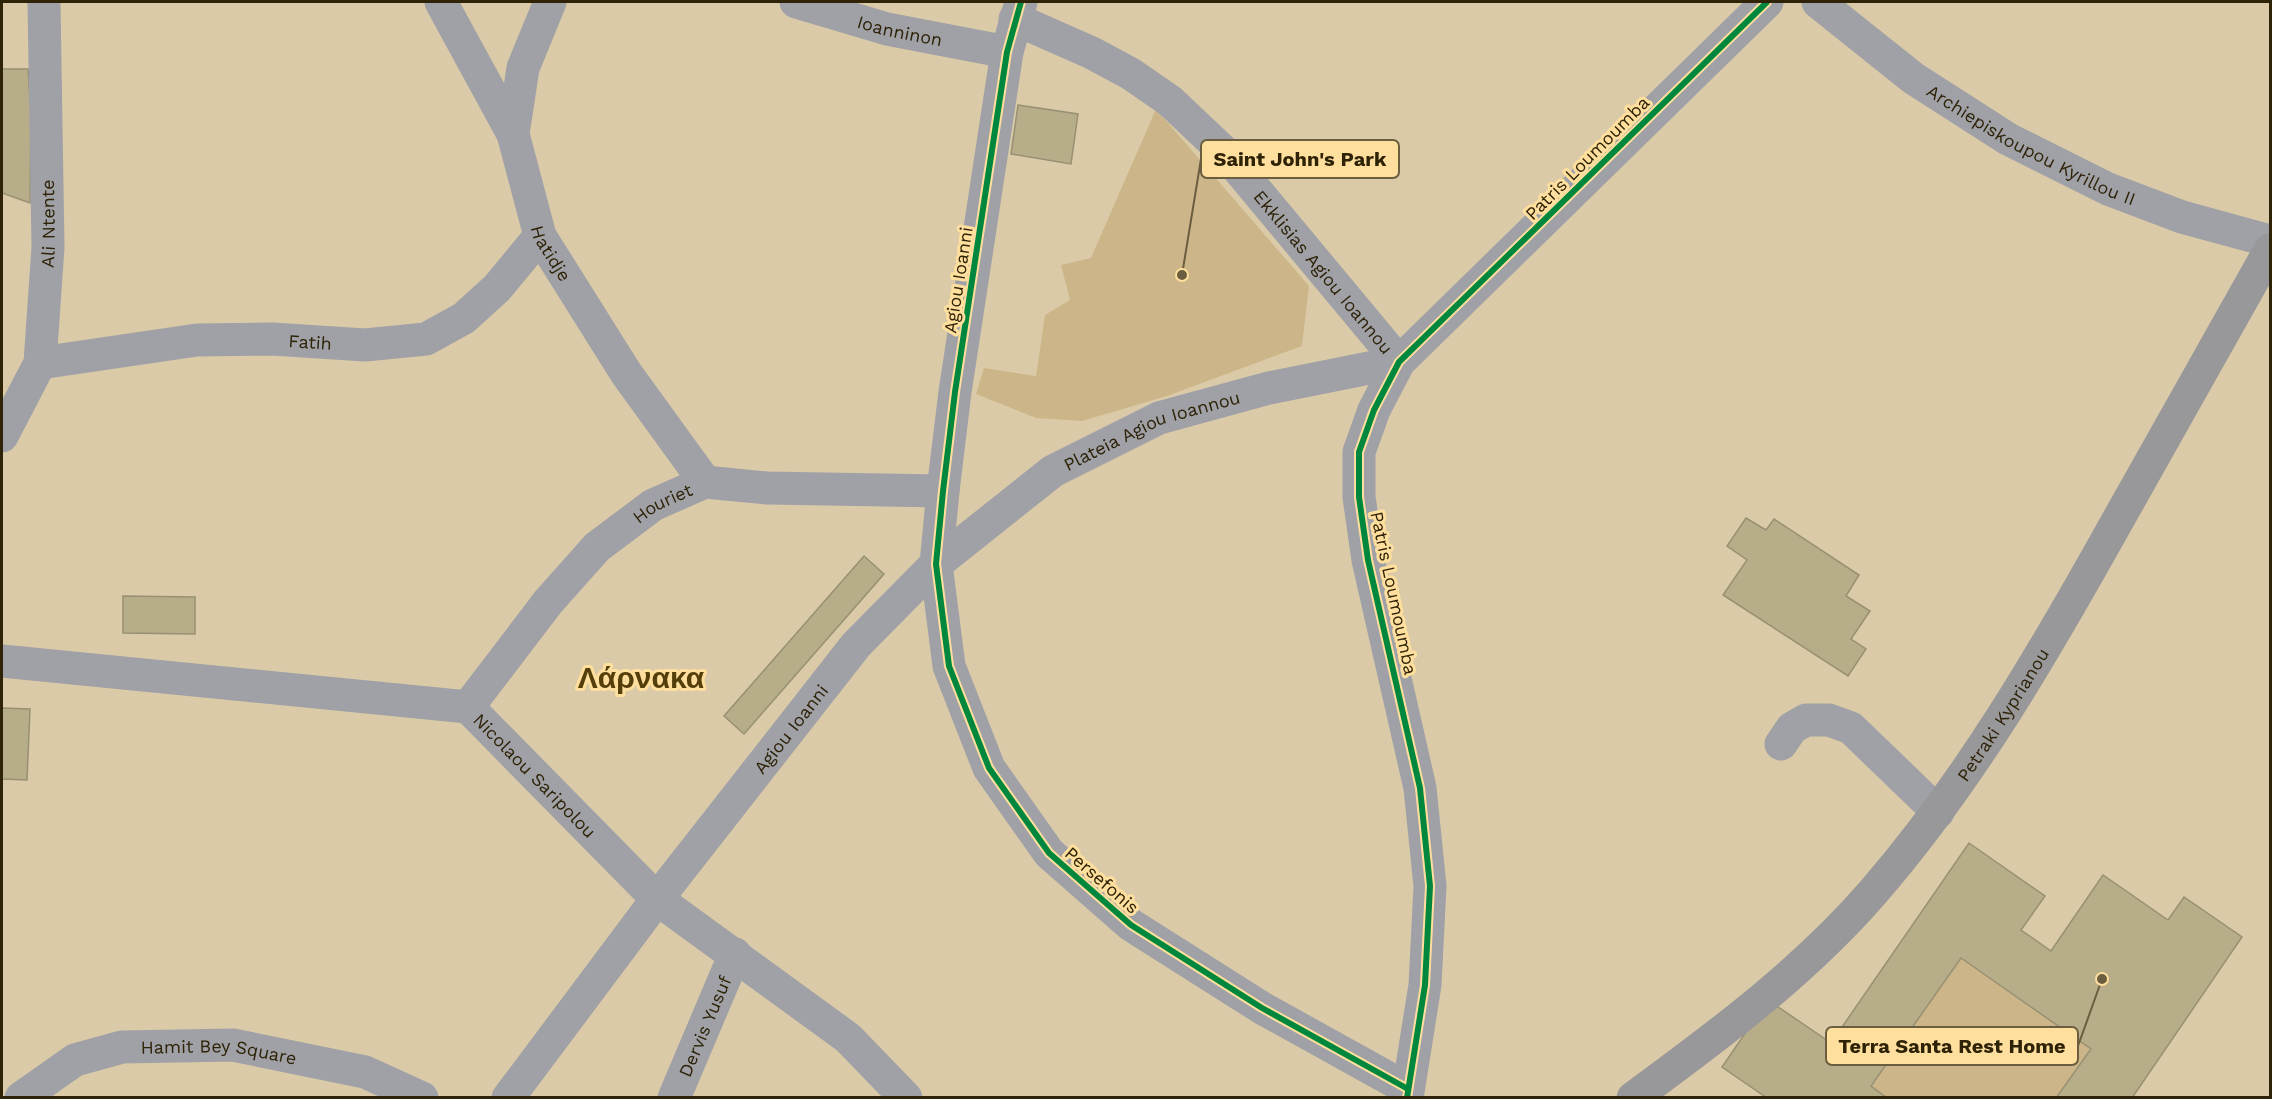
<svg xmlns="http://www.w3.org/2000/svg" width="2272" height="1099" viewBox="0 0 2272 1099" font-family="'Work Sans',sans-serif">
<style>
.green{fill:#ccb689}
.building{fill:#b7ad89;stroke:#989073;stroke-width:1.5}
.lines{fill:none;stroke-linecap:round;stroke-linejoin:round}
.minor{stroke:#9fa1a7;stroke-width:33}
.major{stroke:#98989b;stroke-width:33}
.cycleway-casing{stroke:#ffdf9d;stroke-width:10}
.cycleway{stroke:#00873e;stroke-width:6}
.labels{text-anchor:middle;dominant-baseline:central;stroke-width:6;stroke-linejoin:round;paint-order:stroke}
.street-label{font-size:18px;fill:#2e2207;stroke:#ffdf9d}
.town-label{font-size:30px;font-weight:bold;fill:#543e0a;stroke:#ffdf9d}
.leader{fill:none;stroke:#6b5d3f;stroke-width:2}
.callout-dot{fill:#6b5d3f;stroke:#ffdf9d;stroke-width:2}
.callout{fill:#ffdf9d;stroke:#6b5d3f;stroke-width:2}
.callout-label{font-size:20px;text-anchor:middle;font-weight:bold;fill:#2e2207}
</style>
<rect width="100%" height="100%" fill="#dbcaa7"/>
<path class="green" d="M1156,109l153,177 -7,60 -135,50 -85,25 -46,-3 -60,-24 8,-26 52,8 9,-61 25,-15 -9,-35 30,-7z
M1961,958l130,91 -35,48h-169l-16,-11z"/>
<path class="building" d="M2,69h26l3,43 -1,91 -28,-10z
M1018,105l60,9 -7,50 -60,-10z
M1746,518l20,12 8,-11 85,56 -13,21 24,15 -19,28 15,10 -18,27 -125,-81 24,-35 -20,-14z
M864,556l20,18 -140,160 -20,-18z
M123,596l72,1v37l-72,-1z
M2,708l28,1 -3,71 -25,-1z
M1969,843l76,53 -24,34 30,21 52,-76 65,45 16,-23 58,40 -110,161h-76l35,-49 -130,-91 -90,128 16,12h-120l-45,-31 46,-67 63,43z"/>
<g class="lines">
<g class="minor">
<path id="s1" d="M441,2l72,132 27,102 86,137 79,109"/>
<path id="s2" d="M796,2l91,27 120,23"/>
<path d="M1021,2l-14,50 -52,340 -12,99 -7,73 13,102 40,102 60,85 82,72 131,83 146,81"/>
<path id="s3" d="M1818,2l95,76 95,61 100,50 74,28 88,24"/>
<path id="s4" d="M1015,19l77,34 39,21 39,27 55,52 174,209"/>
<path d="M513,134l10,-66 27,-66"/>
<path id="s5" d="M40,363l157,-23 75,-1 93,6 61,-6 38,-21 33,-30 43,-52"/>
<path id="s6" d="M2,436l38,-73 8,-116 -4,-245"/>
<path id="s7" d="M2,661l466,46 189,192 191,139 58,60"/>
<path id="s8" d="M468,707l80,-105 49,-55 56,-42 52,-23 62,6 176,3"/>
<path d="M1781,744l11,-16 14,-8h23l22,8 87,84"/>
<path id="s9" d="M21,1098l54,-38 47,-13 111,-2 132,27 57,26"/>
<path id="s10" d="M508,1098l149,-199 199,-254 80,-81 117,-93 106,-53 110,-30 130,-26"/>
<path id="s11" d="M674,1098l61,-144"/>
<path d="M1407,1098l18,-113 5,-99 -10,-98 -52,-228 -9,-63v-45l15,-42 25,-48 368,-360"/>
</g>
<path class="major" id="s12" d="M1633,1098c86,-63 172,-127 241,-207 96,-111 169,-237 240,-364 52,-92 104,-185 156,-277"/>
<defs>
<path id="cycleway" d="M1021,2l-14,50 -52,340 -12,99 -7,73 13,102 40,102 60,85 82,72 131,83 146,81
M1407,1098l18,-113 5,-99 -10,-98 -52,-228 -9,-63v-45l15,-42 25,-48 368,-360"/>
</defs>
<use href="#cycleway" class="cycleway-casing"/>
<use href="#cycleway" class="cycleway"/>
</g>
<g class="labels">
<g class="street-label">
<text stroke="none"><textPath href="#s2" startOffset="108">Ioanninon</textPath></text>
<text stroke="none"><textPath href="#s3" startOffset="258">Archiepiskoupou Kyrillou II</textPath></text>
<text transform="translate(1587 158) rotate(-45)">Patris Loumoumba</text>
<text stroke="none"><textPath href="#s6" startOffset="222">Ali Ntente</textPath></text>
<text stroke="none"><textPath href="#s1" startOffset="276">Hatidje</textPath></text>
<text stroke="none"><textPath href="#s4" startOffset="406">Ekklisias Agiou Ioannou</textPath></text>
<text transform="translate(958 280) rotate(-81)">Agiou Ioanni</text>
<text stroke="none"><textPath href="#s5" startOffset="272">Fatih</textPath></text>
<text stroke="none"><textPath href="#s10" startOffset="942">Plateia Agiou Ioannou</textPath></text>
<text stroke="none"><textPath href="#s8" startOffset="285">Houriet</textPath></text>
<text transform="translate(1394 593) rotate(78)">Patris Loumoumba</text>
<text stroke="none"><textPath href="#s12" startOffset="537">Petraki Kyprianou</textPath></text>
<text stroke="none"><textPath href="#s10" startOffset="465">Agiou Ioanni</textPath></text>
<text stroke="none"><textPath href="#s7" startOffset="564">Nicolaou Saripolou</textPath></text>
<text transform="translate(1102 880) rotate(41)">Persefonis</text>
<text stroke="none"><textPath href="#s11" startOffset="78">Dervis Yusuf</textPath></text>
<text stroke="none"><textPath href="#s9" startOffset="212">Hamit Bey Square</textPath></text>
</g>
<g class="town-label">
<text x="641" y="677">Λάρνακα</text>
</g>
</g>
<path class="leader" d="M1182 275L1201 159M2102 979L2078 1046"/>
<g class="callout-dot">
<circle cx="1182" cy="275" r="6"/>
<circle cx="2102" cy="979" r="6"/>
</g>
<g class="callout">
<rect x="1201" y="140" width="198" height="38" rx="6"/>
<rect x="1826" y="1027" width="252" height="38" rx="6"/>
</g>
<g class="callout-label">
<text x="1300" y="166">Saint John's Park</text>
<text x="1952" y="1053">Terra Santa Rest Home</text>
</g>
<rect width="2272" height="1099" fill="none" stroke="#2e2207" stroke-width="6"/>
</svg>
